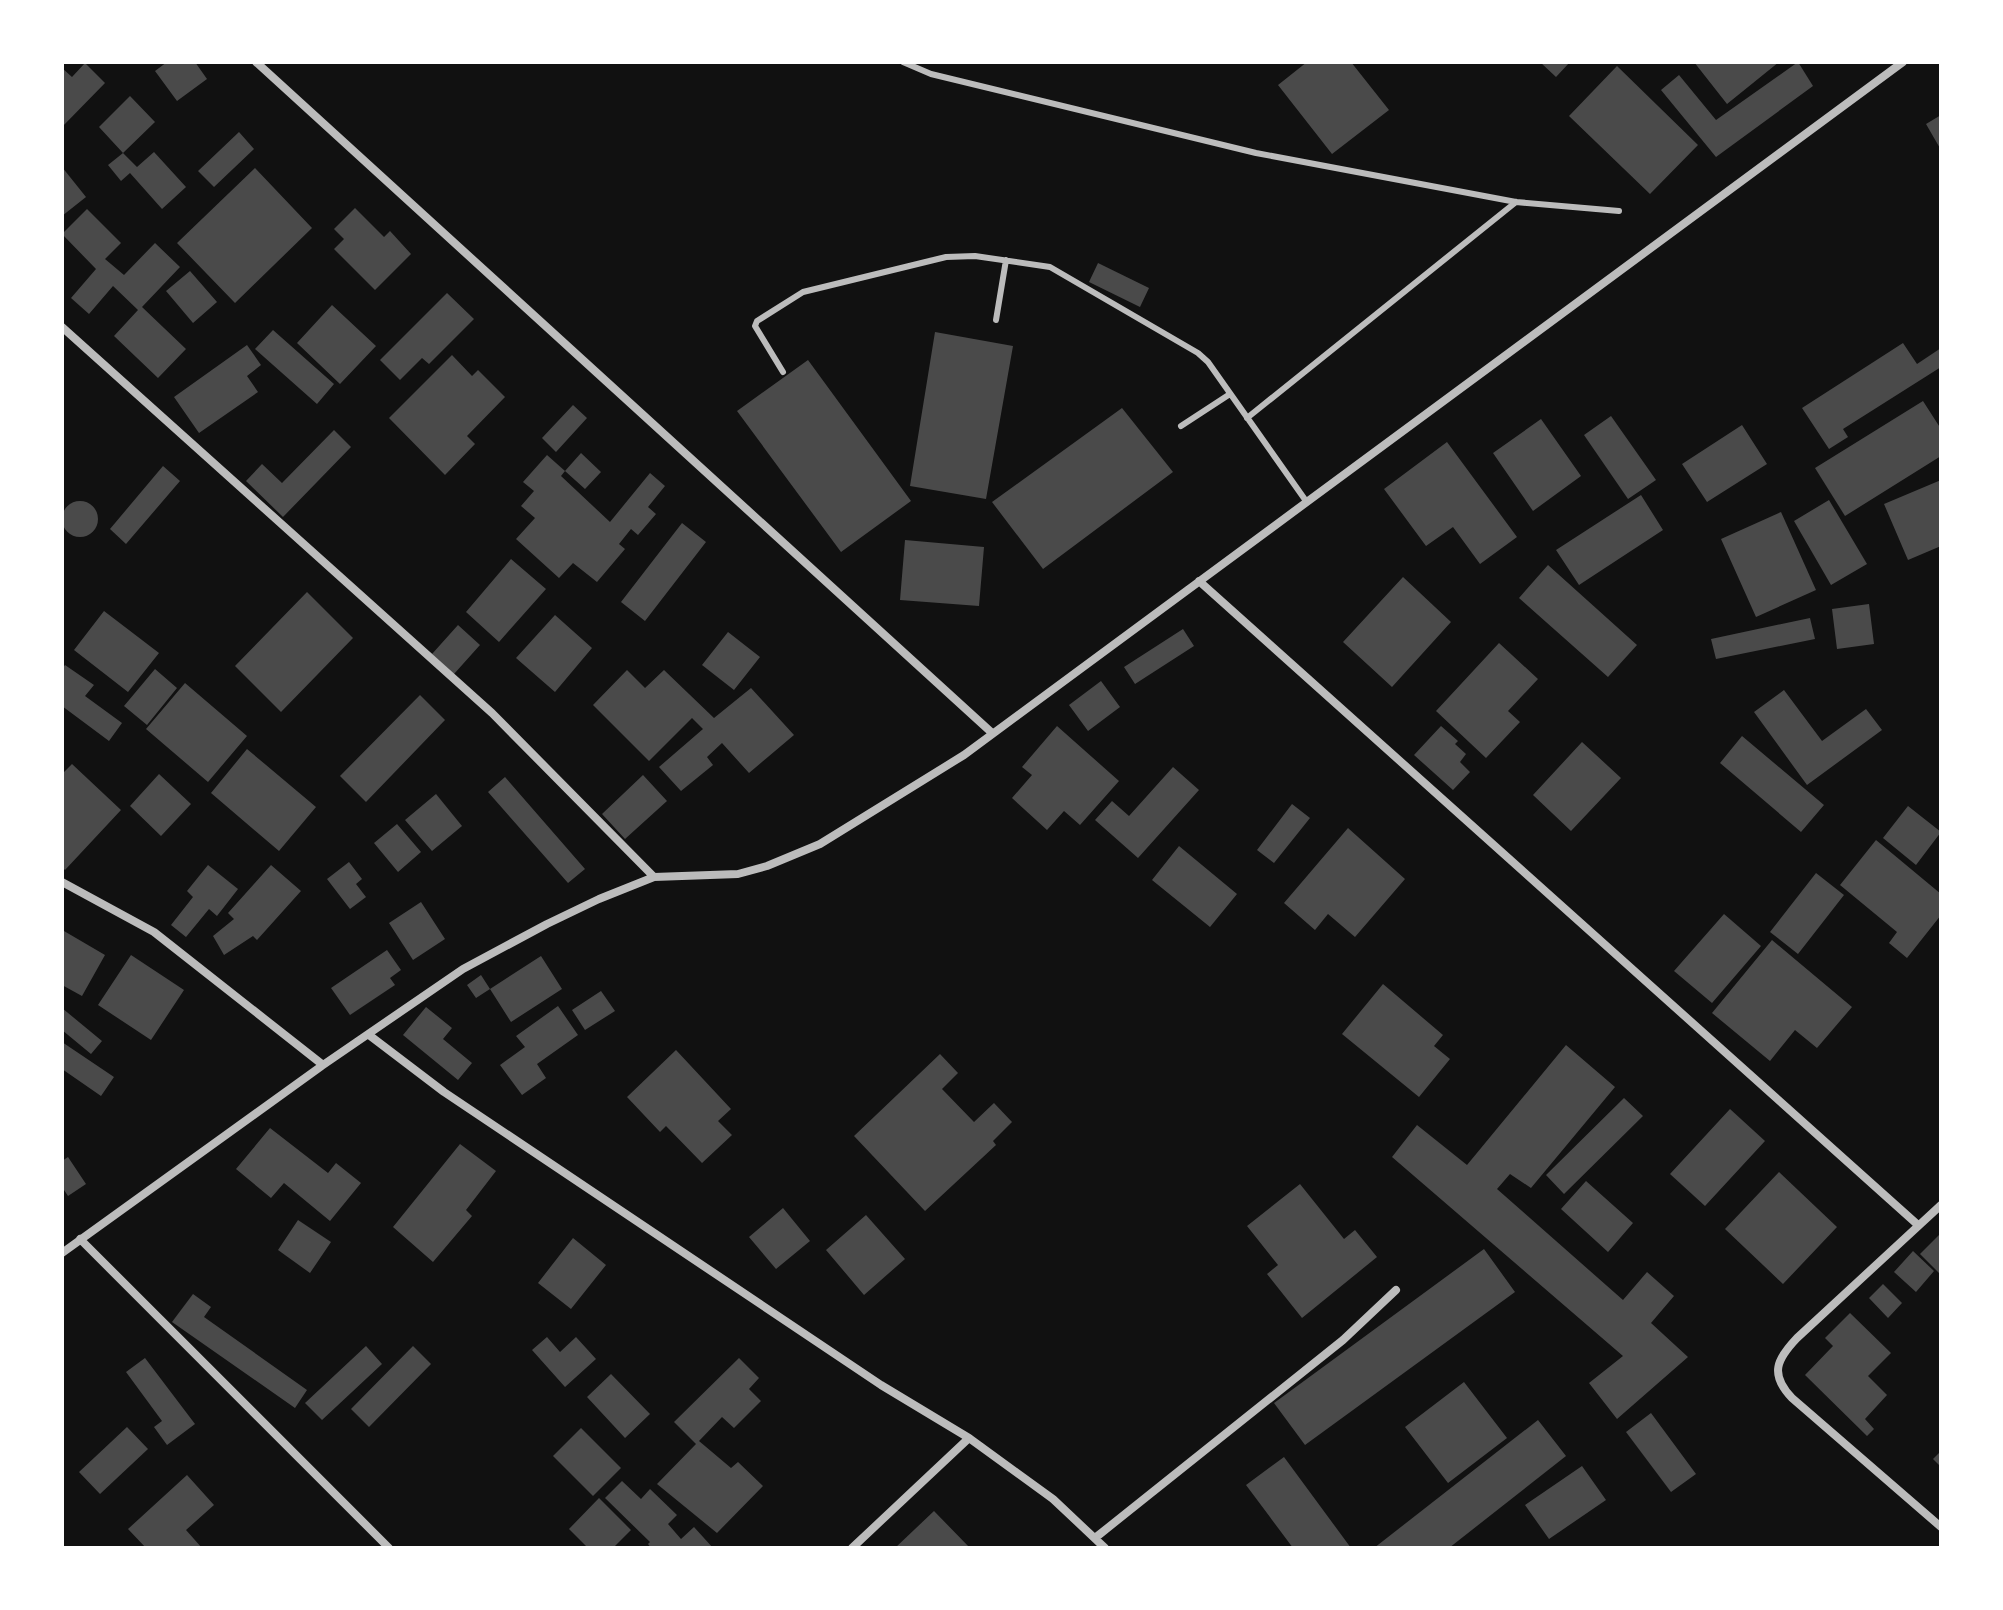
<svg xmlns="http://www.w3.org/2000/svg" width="2003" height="1610" viewBox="0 0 2003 1610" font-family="Lato,sans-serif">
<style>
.building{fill:#4a4a4a}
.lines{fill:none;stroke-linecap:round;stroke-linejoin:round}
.service{stroke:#bcbcbc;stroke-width:6}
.minor{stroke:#bcbcbc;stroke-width:8}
</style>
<rect width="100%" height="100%" fill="#111"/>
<path class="building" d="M167,62h28l12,17 -30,22 -22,-30z
M1307,62h44l38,48 -57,44 -54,-69z
M1540,62h30l-14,15z
M1694,62h85l-52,42z
M1798,62l15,24 -97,71 -55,-67 18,-15 37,45z
M85,63l20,20 -43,44v-59l10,9z
M1617,66l81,79 -48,49 -81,-78z
M130,96l25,26 -32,31 14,14 17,-15 32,35 -24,22 -32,-36 -9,8 -13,-16 15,-12 -24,-26z
M1941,115v35l-15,-26z
M239,132l15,17 -40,38 -16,-16z
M62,167l24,30 -24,19z
M255,168l57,60 -77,75 -58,-60z
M355,208l29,29 6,-6 21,23 -36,36 -41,-41 10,-10 -10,-10z
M87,209l34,34 -16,16 19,16 31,-32 25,24 -38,40 44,42 -28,29 -44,-42 24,-26 -25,-24 -24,28 -18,-16 25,-29 -34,-35z
M1098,263l51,25 -9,19 -51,-25z
M190,271l27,31 -24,21 -27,-32z
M447,293l27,26 -45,45 -7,-6 -22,22 -20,-20z
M332,305l44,41 -36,38 -43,-41z
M273,330l61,54 -17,20 -62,-55z
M935,332l78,14 -27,153 -76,-13z
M1903,343l14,21 24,-16v19l-98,62 5,8 -19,12 -27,-41z
M247,345l14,20 -14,11 11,16 -59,41 -25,-36z
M452,355l20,21 6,-6 27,27 -38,39 8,8 -30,31 -56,-57z
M808,360l103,141 -70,51 -104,-141z
M1923,401l18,28v27l-96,60 -30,-48z
M573,405l14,13 -31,34 -14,-14z
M1122,408l51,64 -130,97 -51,-67z
M1611,416l45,64 -28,19 -44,-64z
M1541,419l40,57 -48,35 -40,-58z
M1742,425l25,39 -60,38 -25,-38z
M334,430l17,17 -68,70 -37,-36 16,-17 20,19z
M1447,442l70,95 -37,27 -27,-37 -27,19 -42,-57z
M581,453l20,19 -16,17 -20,-18z
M547,455l18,16 -4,5 49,46 40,-49 15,13 -17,21 8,7 -18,21 -7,-6 -12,15 6,5 -28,33 -24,-19 -14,15 -43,-39 19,-21 -14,-12 13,-15 -11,-9z
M163,466l17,15 -54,63 -16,-15z
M1941,480v66l-33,14 -24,-56z
M1641,495l22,35 -84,55 -23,-35z
M1829,500l38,64 -36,21 -37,-64z
M62 519a18 18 0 1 1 36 0a18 18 0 1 1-36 0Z
M1781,512l35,78 -60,27 -35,-78z
M682,523l24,19 -61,79 -24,-19z
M905,540l79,7 -5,59 -79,-6z
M511,559l35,30 -47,53 -33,-30z
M1548,565l89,80 -29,32 -89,-79z
M1403,577l48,45 -59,65 -49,-45z
M307,592l46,46 -72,74 -46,-46z
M1869,604l5,40 -37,5 -5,-40z
M104,611l55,42 -31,39 -54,-42z
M555,615l37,33 -37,44 -39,-34z
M1810,618l5,21 -99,20 -5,-20z
M458,625l22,20 -26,29 -22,-20z
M1183,629l11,17 -59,38 -11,-17z
M728,632l32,25 -26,33 -32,-25z
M1499,643l39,36 -30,32 12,11 -34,36 -50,-47z
M65,665l29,20 -9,11 37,27 -13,18 -47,-35v-37z
M155,669l22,19 -30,37 -23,-19z
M627,670l18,18 19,-18 50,48 37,-30 43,47 -45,38 -27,-30 -15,14 6,8 -32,26 -22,-24 44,-38 -11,-11 -43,43 -56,-56z
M1101,681l19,26 -32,24 -19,-26z
M185,683l62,53 -39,46 -62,-53z
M1784,690l38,51 44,-32 16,21 -75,55 -53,-73z
M420,695l25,25 -79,82 -26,-26z
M1057,726l62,55 -39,44 -16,-14 -17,19 -35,-32 20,-23 -10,-8z
M1441,726l17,15 -3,3 11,10 -6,8 10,10 -17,18 -39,-35z
M1742,736l82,69 -23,27 -81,-69z
M1582,742l39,36 -50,53 -38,-36z
M247,749l69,58 -37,44 -68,-58z
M72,764l49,46 -56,60 -3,-3v-93z
M1173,767l26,23 -61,68 -43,-38 17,-19 17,15z
M159,774l32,30 -30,32 -31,-30z
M643,775l24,26 -42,38 -23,-25z
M505,777l80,92 -17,14 -80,-91z
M436,794l26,32 -30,25 -27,-31z
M1292,804l18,14 -36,45 -17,-13z
M1908,806l33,26 -25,33 -33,-27z
M397,824l24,28 -23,20 -24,-29z
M1348,828l57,51 -50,58 -27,-23 -13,16 -31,-27z
M1876,840l65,54v21l-34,43 -18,-15 8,-11 -57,-47z
M1179,846l58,48 -27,33 -58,-47z
M349,862l13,17 -6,5 10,13 -16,12 -23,-30z
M208,865l30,24 -21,27 -8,-7 -23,28 -15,-12 22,-28 -6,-6z
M271,865l30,26 -44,49 -4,-4 -29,19 -11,-19 21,-17 -6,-6z
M1816,873l28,22 -46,59 -28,-22z
M421,902l24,37 -32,21 -24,-37z
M1724,914l37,32 -49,57 -38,-32z
M64,931l41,24 -23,41 -20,-11v-50z
M1772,940l80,67 -35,41 -22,-18 -25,31 -58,-48z
M387,950l14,20 -11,8 5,7 -45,30 -19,-27z
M131,955l53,35 -33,50 -53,-35z
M541,956l21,33 -51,33 -21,-33z
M481,975l9,14 -14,9 -9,-13z
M1383,984l60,51 -9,11 16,13 -31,38 -77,-63z
M601,991l14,20 -30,19 -13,-20z
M558,1006l20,29 -41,29 9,14 -24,17 -22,-30 25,-18 -9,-11z
M426,1007l26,21 -9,11 29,24 -14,17 -55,-45z
M62,1008l40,33 -11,13 -29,-24z
M62,1042l52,35 -13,19 -39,-27z
M1566,1045l49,42 -84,101 -21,-14 -13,15 126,111 24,-28 27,24 -23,27 37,34 -71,62 -28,-36 34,-27 -231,-199 25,-32 50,40z
M676,1050l55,59 -13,12 14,14 -30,28 -36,-37 -6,6 -33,-35z
M940,1054l18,19 -16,16 32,33 20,-19 18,19 -19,19 3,4 -71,66 -71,-75z
M1624,1098l19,18 -79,78 -18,-19z
M1730,1109l35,32 -60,65 -35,-32z
M270,1128l58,45 8,-10 25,20 -31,38 -46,-38 -13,15 -35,-29z
M460,1144l36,27 -30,39 6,6 -39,46 -40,-35z
M68,1157l18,27 -18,12 -6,-9v-26z
M1779,1172l58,55 -54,57 -58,-55z
M1586,1181l47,42 -25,29 -47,-43z
M1300,1184l44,55 11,-9 22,27 -75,61 -35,-44 11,-9 -31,-39z
M783,1208l27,33 -34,28 -27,-32z
M866,1215l39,44 -41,36 -38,-45z
M298,1220l33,22 -21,31 -32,-23z
M1941,1233v42l-21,-21z
M573,1238l33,27 -35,44 -33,-26z
M1484,1249l31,43 -210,153 -31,-42z
M1913,1251l21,20 -18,21 -22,-20z
M1883,1284l19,19 -14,15 -19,-20z
M193,1294l18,13 -7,10 103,73 -12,18 -123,-86z
M1850,1313l41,40 -23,23 19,19 -22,24 9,10 -7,7 -62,-61 28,-29 -8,-8z
M547,1337l13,15 16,-15 20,22 -31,28 -33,-37z
M366,1346l16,18 -60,56 -17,-17z
M413,1346l18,18 -62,63 -18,-18z
M145,1358l50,66 -28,21 -13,-18 8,-6 -36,-49z
M739,1358l20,20 -10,11 12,12 -27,27 -12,-11 -23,24 32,27 7,-6 25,24 -46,47 -60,-49 39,-40 -22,-22z
M611,1374l39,40 -25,24 -38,-41z
M1464,1382l43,56 -59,45 -43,-56z
M1651,1413l45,61 -25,18 -45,-60z
M1538,1420l28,36 -117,92h-75z
M127,1427l21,22 -48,45 -21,-22z
M581,1428l40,40 -28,28 -40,-40z
M1941,1451v16l-8,-8z
M1284,1457l67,91h-58l-47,-63z
M1582,1466l24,34 -57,39 -24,-34z
M187,1475l27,30 -28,25 16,18h-56l-18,-19z
M622,1481l19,18 9,-10 27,26 -9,9 13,15 13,-12 19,21h-62l-3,-4 2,-2 -45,-44z
M599,1498l32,32 -18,18h-25l-19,-19z
M934,1511l36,37h-75z"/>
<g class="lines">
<path class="service" d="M903,62l28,12 325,79 260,49 103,9
M996,320l10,-60
M783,372l-28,-46 2,-5 46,-29 143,-35 29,-1 75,11 148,86 10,9 98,139
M1247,418l269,-216
M1181,426l49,-32"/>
<path class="minor" d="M256,62l735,670
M62,327l430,386 162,164
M1199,581l719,644
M62,882l92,50 169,133
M369,1035l75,57 437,293 88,53 84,61 52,49
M1941,1205l-144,133c-20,21 -28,36 -5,60l149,129
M80,1239l309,309
M62,1253l261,-188 140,-96 84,-45 52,-25 55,-22 84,-3 29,-8 53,-22 144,-89 939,-693
M1095,1538l248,-198 53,-50
M852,1548l117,-110"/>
</g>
<rect width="2003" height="1610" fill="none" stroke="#ffffff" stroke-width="128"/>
</svg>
